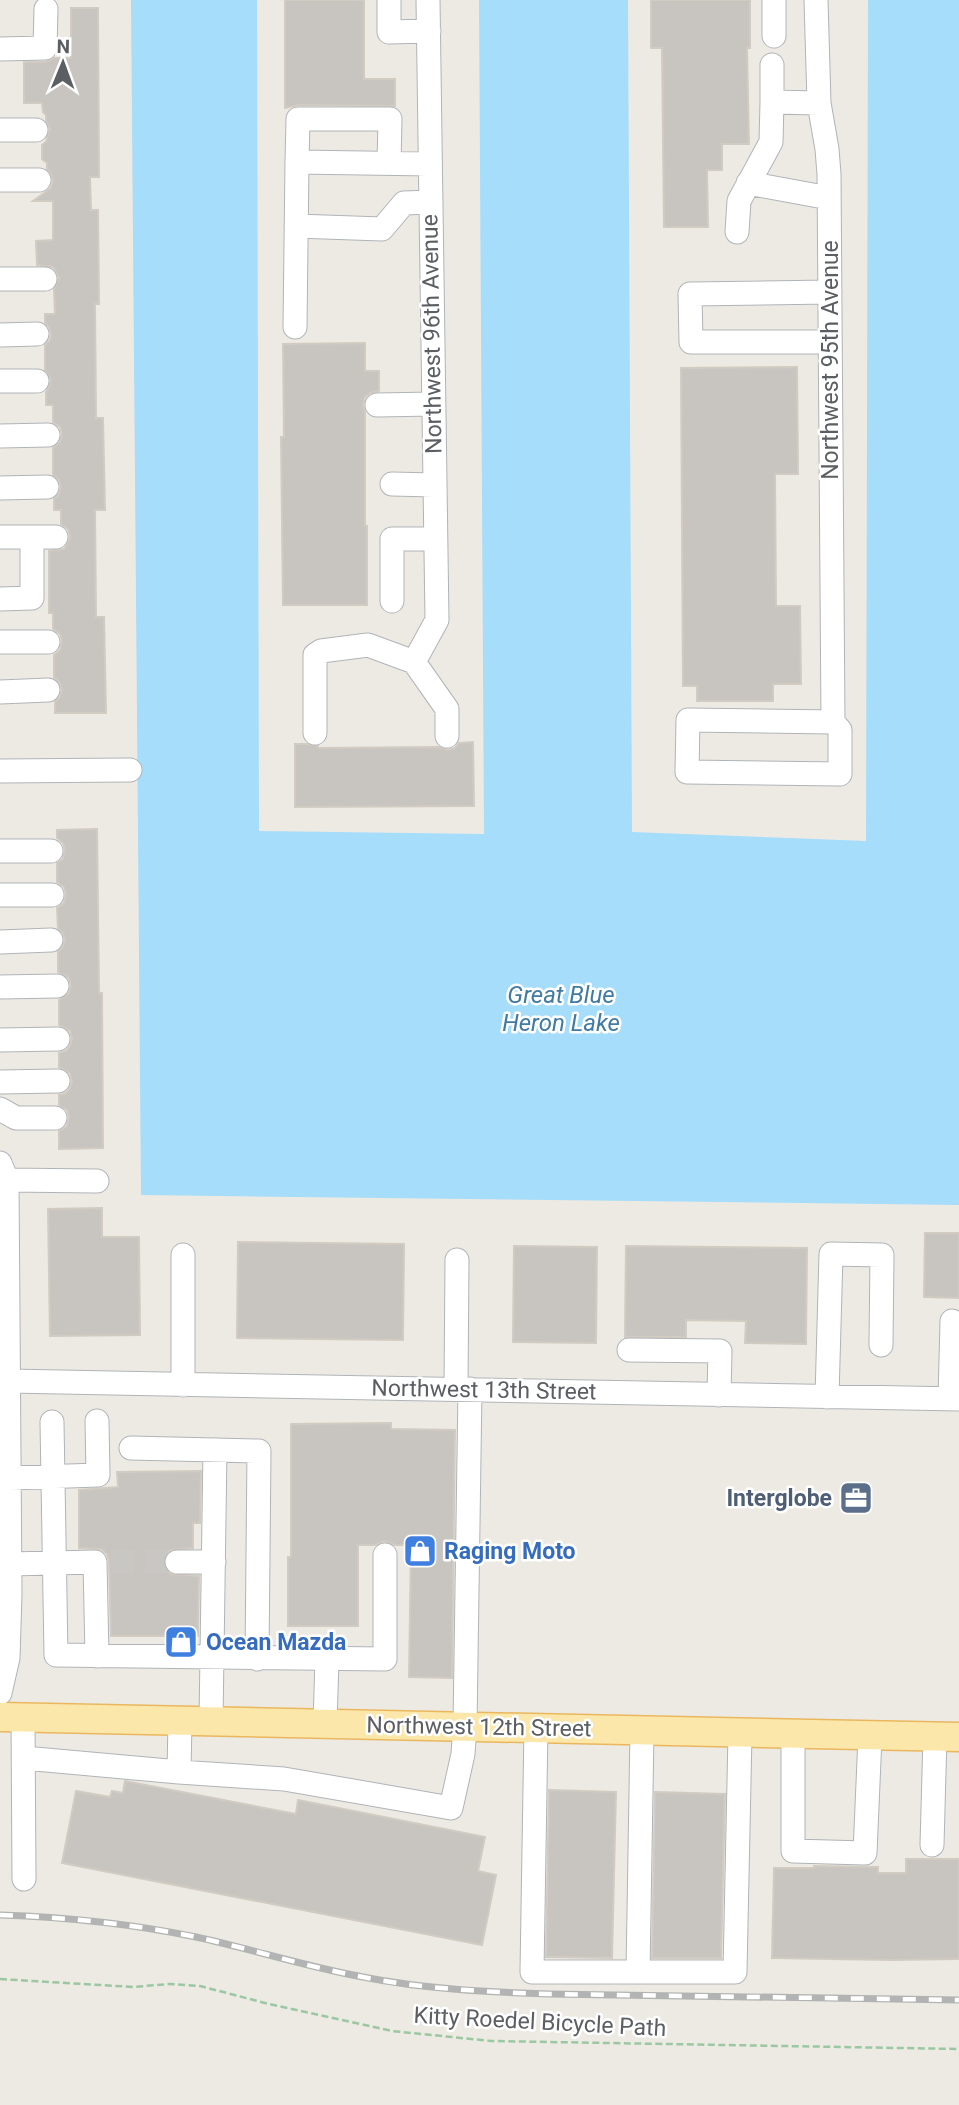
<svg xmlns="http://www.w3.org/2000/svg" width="959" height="2105" viewBox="0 0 959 2105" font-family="Roboto,sans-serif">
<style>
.water{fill:#a5ddfb}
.building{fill:#c8c5c0;stroke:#d1cbc2;stroke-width:2}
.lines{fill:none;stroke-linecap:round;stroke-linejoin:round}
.minor-tunnel{stroke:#c8c7c3;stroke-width:23;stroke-dasharray:23 11;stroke-linecap:butt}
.minor-casing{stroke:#b0b4b8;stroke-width:25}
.major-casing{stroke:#eab75f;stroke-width:31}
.path{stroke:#9bc7a3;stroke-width:2.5;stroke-dasharray:7 3.5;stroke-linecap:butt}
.minor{stroke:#fff;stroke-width:23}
.major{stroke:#fbe7aa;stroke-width:28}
.rail-casing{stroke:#b2b3b3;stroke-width:7}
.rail{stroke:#fff;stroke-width:4.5;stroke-dasharray:13;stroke-linecap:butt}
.labels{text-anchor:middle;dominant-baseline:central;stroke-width:5;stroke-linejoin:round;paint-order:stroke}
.street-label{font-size:23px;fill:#5b5f63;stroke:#fff}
.service-label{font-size:23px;font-weight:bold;fill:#4e5e75;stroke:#fff;text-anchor:end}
.shop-label{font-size:23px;font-weight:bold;fill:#366cbe;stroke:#fff;text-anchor:start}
.water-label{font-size:24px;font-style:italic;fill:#417aa3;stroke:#fff}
</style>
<rect width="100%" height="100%" fill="#edeae3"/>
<path class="water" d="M131,0h126l2,831 225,3 -5,-834h149l4,832 234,9 2,-841h91v1205l-818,-10z"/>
<path class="building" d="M285,0h79v79h31v27l-97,-1 -13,3z
M651,0h99v48h-3l2,96h-27v26h-15l1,57h-44l-2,-179h-11z
M71,8h27l1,169h-9l1,33h7l1,94h-4l1,114h7l2,92h-10l1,107h8l2,96h-51v-11l5,-5 2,-7 -2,-7 -6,-6v-22l6,-5 2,-9 -2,-7 -7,-5v-16h-4v-62l15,-2 4,-6 2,-7 -2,-7 -7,-5v-14h-7v-11l5,-5 2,-7 -2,-7 -6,-5v-27l7,-6 2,-8 -2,-7 -7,-5v-17h-7v-13l3,-5 2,-7 -6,-10v-25l5,-5 1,-6 -2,-7 -4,-4v-9h10l-1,-25 5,-11 -2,-5 -4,-6 -16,-2 -1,-24 17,-1v-39h-20l18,-13 2,-7 -2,-7 -4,-5v-6l-5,-4v-14l4,-3 4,-13 -4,-8v-6l-3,-3 -1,-9h-18v-41h21l9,-4h17z
M365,343v28h14v20l-9,2 -5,4 -2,8 2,7v114h2v79h-84l-2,-168h3l-1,-93z
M797,367l1,107h-23l1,132h24l1,78h-28v17h-76v-15h-14l-2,-318z
M473,742l1,64 -179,1v-63h12l11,2v2l121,-1 9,3 7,-2 4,-5z
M97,829l2,164h3l1,155 -44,1v-18l8,-5 2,-9 -2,-7 -8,-5v-10l7,-2 4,-5 2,-7 -2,-8 -11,-6v-14l7,-2 4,-5 2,-7 -2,-8 -11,-6v-25l10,-7 2,-7 -2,-8 -11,-6v-20l5,-5 2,-7 -2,-7 -5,-5 -1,-20 7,-5 2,-9 -2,-7 -7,-5v-19l6,-4 2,-9 -2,-7 -6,-5v-8z
M102,1208v29h37l1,98 -90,1 -2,-127z
M925,1233h34v65l-35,-1z
M238,1242l166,2 -1,96 -166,-2z
M514,1246l83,1 -1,96 -83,-1z
M626,1246l181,2 -1,96 -61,-1 1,-22 -60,-1v17h-61z
M391,1423v6l64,1 -3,248 -43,-1 2,-132h-16l-11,-4 -9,4h-17v81h-70v-69h3v-133z
M201,1471l-1,52h-7v25l-22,2 -6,4 -2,7 2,7 6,6 28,2 -1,60h-87l-2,-75 -2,-7 -6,-5 -22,-1v-58l39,-3 -1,-15z
M125,1781l171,33 2,-14 187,37 -7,34 18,4 -14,70 -420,-82 14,-72 34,6 2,-6 11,2z
M549,1790l67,2 -4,166 -66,-1z
M655,1792l70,2 -4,164h-69z
M906,1859h53v100l-67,1 -120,-2 2,-90h40v-2l64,1v6h28z"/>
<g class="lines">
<path class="minor-tunnel" d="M111,1562h66"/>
<defs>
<path id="minor" d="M389,0v32l40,-1
M774,0v36
M816,0l3,103 8,46 2,25 4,548
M0,49l45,-1 1,-39
M772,65v37l47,1
M0,130h36
M297,162l1,-43h92l-1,44
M0,180h39
M748,183l81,15
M296,226l86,3 22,-26 27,-1
M737,232l2,-31 32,-59 1,-40
M0,279h45
M295,327l2,-165 133,2
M0,335l37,-1
M830,342h-139l-1,-48 140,-2
M0,381h37
M377,405l56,-1
M0,436l48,-1
M392,484l42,1
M0,488l47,-1
M0,537h56
M0,599l32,-1v-61
M392,601v-62h43
M0,642h48
M414,662l23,-42 -9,-620
M0,692l48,-2
M688,720l145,2 7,8v44l-153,-2z
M315,733v-78l6,-4 47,-6 46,17 33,47v27
M0,771l130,-1
M0,851h51
M0,895h52
M0,942l51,-2
M0,987l57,-1
M0,1040l58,-1
M0,1082l58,-1
M0,1109l16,9h39
M0,1163l7,17 3,414 -2,64 -8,35
M7,1180l90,1
M183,1255v130
M629,1350l91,1 -1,44
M9,1381l950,18
M456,1389l1,-129
M827,1397l4,-143 51,1 -1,90
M950,1399l2,-78
M52,1422l4,233 329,4v-104
M131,1448l128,3 -2,208
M10,1478l88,-3 -1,-54
M177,1562h37
M10,1564l85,-2 2,94
M23,1718l1,161
M180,1721l-1,51 105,7 167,29 12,-54 2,-28 5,-337
M211,1722l4,-272
M325,1724l2,-64
M536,1728l-4,244h203l5,-238
M793,1735v116l72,2 5,-116
M24,1758l155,14
M932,1845l3,-108
M638,1972l4,-241"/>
<path id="major" d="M0,1717l959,20"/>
</defs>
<use href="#minor" class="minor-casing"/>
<use href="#major" class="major-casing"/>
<path class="path" d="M0,1979l133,8 36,-3 31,2 69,18 123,27 99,10 468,8"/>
<use href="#minor" class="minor"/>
<use href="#major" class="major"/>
<defs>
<path id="rail" d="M0,1915c65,2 132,9 196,22 56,12 111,30 167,40 61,12 124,15 186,17l410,6"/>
</defs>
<use href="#rail" class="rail-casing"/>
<use href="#rail" class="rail"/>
</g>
<defs>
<symbol id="office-square" viewBox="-11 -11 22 22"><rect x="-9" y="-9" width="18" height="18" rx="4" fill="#5c6f8a" stroke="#fff"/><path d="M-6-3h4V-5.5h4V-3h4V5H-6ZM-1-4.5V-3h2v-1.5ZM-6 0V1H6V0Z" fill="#fff"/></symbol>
<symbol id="shop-square" viewBox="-11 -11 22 22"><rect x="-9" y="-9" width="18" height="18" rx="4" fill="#3f7fe0" stroke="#fff"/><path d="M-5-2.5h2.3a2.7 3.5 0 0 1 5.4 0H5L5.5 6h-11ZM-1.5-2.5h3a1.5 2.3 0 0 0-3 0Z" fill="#fff"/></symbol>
</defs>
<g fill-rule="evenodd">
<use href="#office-square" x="837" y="1479" width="38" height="38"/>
<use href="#shop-square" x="401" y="1532" width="38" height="38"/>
<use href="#shop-square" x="162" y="1623" width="38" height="38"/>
</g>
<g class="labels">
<g class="street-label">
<text transform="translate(432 334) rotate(-91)">Northwest 96th Avenue</text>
<text transform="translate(830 360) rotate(-90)">Northwest 95th Avenue</text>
<text transform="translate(484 1390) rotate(1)">Northwest 13th Street</text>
<text transform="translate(479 1727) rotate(1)">Northwest 12th Street</text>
<text transform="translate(540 2022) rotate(3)">Kitty Roedel Bicycle Path</text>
</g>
<g class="service-label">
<text x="832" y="1498">Interglobe</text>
</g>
<g class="shop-label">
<text x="444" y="1551">Raging Moto</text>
<text x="206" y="1642">Ocean Mazda</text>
</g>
<g class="water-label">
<text x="561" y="995">Great Blue<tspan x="561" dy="28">Heron Lake</tspan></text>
</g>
</g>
<g transform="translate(63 63) rotate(1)" stroke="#ffffff" stroke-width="5" paint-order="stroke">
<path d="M0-5L12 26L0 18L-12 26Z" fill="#5b5f63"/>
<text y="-10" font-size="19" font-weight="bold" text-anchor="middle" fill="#5b5f63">N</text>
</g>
</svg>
